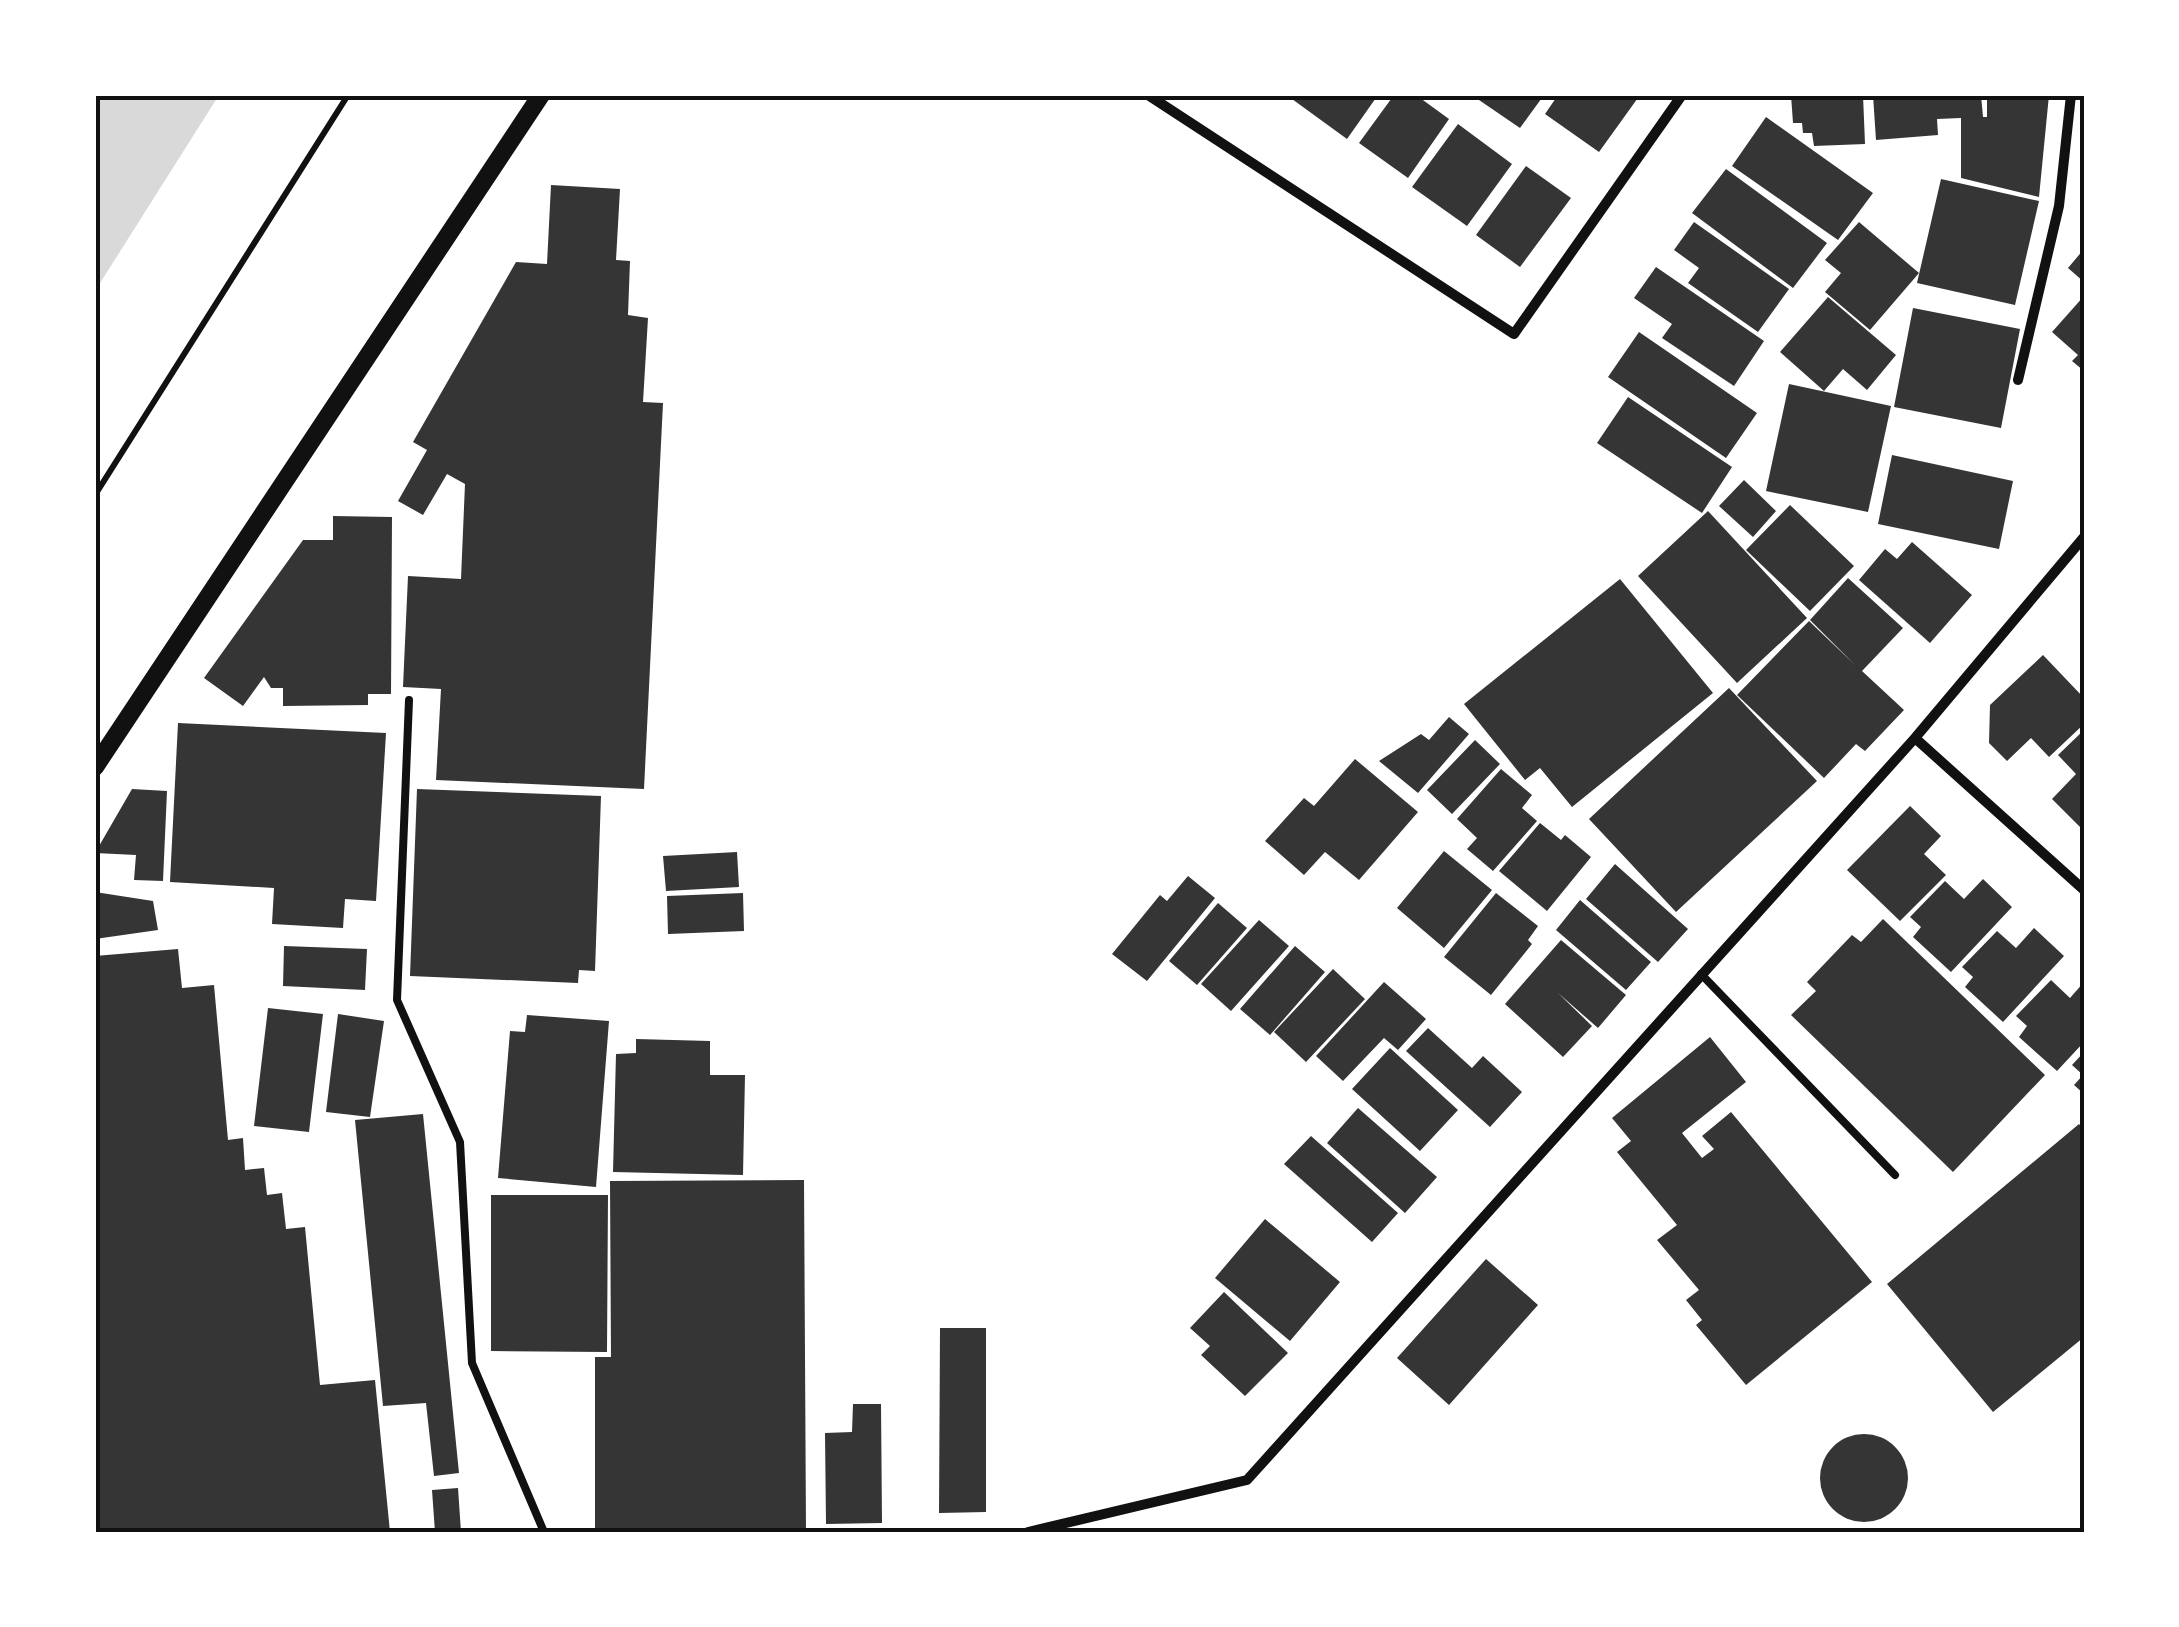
<svg xmlns="http://www.w3.org/2000/svg" width="2179" height="1627" viewBox="0 0 2179 1627" font-family="Overpass,sans-serif">
<style>
.water{fill:#d9d9d9}
.building{fill:#353535}
.lines{fill:none;stroke-linecap:round;stroke-linejoin:round}
.path{stroke:#111;stroke-width:6}
.service{stroke:#111;stroke-width:8}
.minor{stroke:#111;stroke-width:10}
.tertiary{stroke:#111;stroke-width:18}
.neatline{fill:none;stroke:#111;stroke-width:4}
</style>
<rect width="100%" height="100%" fill="#fff"/>
<path class="water" d="M95,95h124l-124,196z"/>
<path class="building" d="M1295,95h83l-31,44 -55,-40z
M1394,95h22l33,24 -41,59 -49,-35z
M1482,95h62l-24,33 -41,-28z
M1558,95h82l-41,57 -54,-38z
M1791,95h72l2,49 -51,2 -2,-13h-9l-1,-10h-9z
M1873,95h108l2,22h4v-22h62l-10,102 -78,-19v-60l-24,1 1,16 -62,5z
M1766,117l107,76 -35,47 -106,-74z
M1458,124l54,40 -45,62 -55,-39z
M1526,166l45,32 -51,69 -44,-32z
M1726,169l101,74 -34,45 -101,-75z
M1941,179l98,22 -24,104 -98,-22z
M551,185l69,4 -4,71 14,1 -2,54 20,3 -5,84 20,1 -19,386 -208,-9 5,-91 -38,-2 5,-111 53,3 4,-95 -18,-10 -24,41 -25,-14 29,-51 -14,-8 103,-180 31,2z
M1694,222l95,67 -31,43 -70,-49 11,-15 -25,-18z
M1859,222l60,51 -49,57 -45,-38 16,-19 -16,-13z
M2084,249v33l-16,-14z
M1656,267l108,74 -30,45 -72,-48 10,-14 -38,-26z
M2084,296v75l-12,-10 6,-6 -26,-23z
M1828,297l68,58 -29,35 -24,-21 -19,22 -44,-39z
M1913,308l107,21 -19,99 -107,-21z
M1639,332l118,81 -31,45 -118,-81z
M1789,384l102,22 -23,106 -102,-21z
M1628,397l104,70 -30,46 -105,-70z
M1892,455l121,26 -14,68 -121,-25z
M1744,480l32,31 -23,26 -34,-31z
M1790,505l64,61 -44,45 -64,-61z
M1708,511l99,107 -70,65 -99,-107z
M333,516l59,1 -1,177h-23v11l-85,1v-18h-12l-7,-11 -21,29 -39,-28 99,-138h30z
M1912,542l60,53 -42,48 -71,-63 26,-31 12,10z
M1848,578l55,50 -41,43 42,39 -39,41 -9,-7 -32,34 -87,-83 72,-74 46,44 -45,-45z
M1620,579l93,114 -141,114 -32,-39 -15,12 -61,-76z
M2043,655l41,43v26l-35,33 -18,-19 -24,23 -18,-18 1,-38z
M1729,688l88,93 -141,131 -87,-93z
M1449,717l20,17 -51,59 -39,-32 42,-27 8,6z
M178,723l208,10 -10,168 -31,-2 -2,29 -71,-4 2,-36 -104,-6z
M2084,730v94l-4,3 -28,-28 24,-25 -18,-19z
M1475,740l25,24 -48,50 -25,-24z
M1355,759l63,53 -59,68 -34,-28 -21,23 -39,-34 39,-43 10,8z
M1501,769l31,26 -10,13 15,13 -44,50 -26,-22 10,-11 -20,-19z
M132,789l35,2 -4,90 -29,-1 2,-25 -41,-2z
M417,789l184,7 -6,175 -16,-1 -1,13 -168,-7z
M1910,806l31,30 -17,18 22,21 -46,46 -53,-51z
M1540,823l21,17 4,-5 26,22 -44,54 -48,-40z
M1444,851l48,39 -48,58 -47,-40z
M737,852l2,35 -73,4 -3,-35z
M1615,864l73,65 -30,33 -72,-63z
M1188,876l27,22 -68,83 -35,-27 48,-59 7,6z
M1983,879l29,28 -61,65 -38,-35 8,-10 -11,-10 35,-36 19,18z
M95,892l58,9 5,29 -63,9z
M743,893l1,38 -76,3 -1,-38z
M1496,893l42,33 -10,14 4,4 -41,51 -47,-38z
M1580,900l71,62 -25,28 -70,-60z
M1218,903l29,25 -50,57 -28,-24z
M1883,919l162,156 -92,97 -162,-157 25,-24 -9,-9 45,-47 9,7z
M1259,920l30,26 -58,65 -30,-27z
M2034,928l30,28 -61,66 -38,-35 8,-10 -11,-10 35,-36 19,17z
M1561,940l65,55 -28,33 -40,-35 34,33 -29,31 -58,-53z
M284,946l83,3 -2,41 -82,-4z
M1295,946l30,26 -55,63 -30,-26z
M178,949l4,39 32,-3 14,155 15,-2 2,32 19,-2 3,27 15,-2 4,36 19,-2 15,158 55,-5 15,152h-295v-576z
M1333,969l32,30 -59,63 -32,-30z
M2051,980l19,18 14,-16v60l-27,29 -38,-34 8,-11 -11,-10z
M1384,982l42,37 -28,31 -14,-12 -41,43 -27,-25z
M268,1008l55,6 -14,118 -55,-6z
M338,1014l46,7 -14,96 -44,-5z
M527,1015l82,6 -13,166 -98,-9 12,-147 15,1z
M1428,1028l44,40 11,-12 39,36 -32,35 -84,-76z
M1710,1037l36,45 -64,51 20,25 12,-9 -12,-13 29,-24 141,170 -126,103 -50,-60 6,-5 -16,-20 13,-10 -42,-50 20,-15 -60,-73 14,-11 -19,-23z
M636,1039l74,2v34h35l-2,100 -130,-3 3,-118 20,-1z
M1390,1048l68,62 -38,41 -68,-62z
M2084,1052v42l-10,-9 9,-10 -11,-10z
M1358,1108l79,69 -32,36 -78,-70z
M423,1114l36,359 -25,3 -8,-73 -43,3 -28,-286z
M2079,1124l5,6v207l-91,75 -106,-128z
M1311,1136l87,77 -26,29 -88,-78z
M804,1180l2,352h-211v-175h16l-1,-176z
M491,1195h117l-1,157 -116,-1z
M1265,1219l75,63 -50,59 -75,-63z
M1486,1259l52,46 -89,100 -52,-47z
M1224,1292l64,61 -43,43 -44,-41 9,-9 -20,-18z
M940,1328h46v184l-47,1z
M853,1404h28l1,119 -56,1 -1,-91 27,-1z
M1820 1478a44 44 0 1 1 88 0a44 44 0 1 1-88 0Z
M458,1488l3,44h-26l-3,-42z"/>
<g class="lines">
<path class="path" d="M95,495l253,-400"/>
<path class="service" d="M409,700l-12,300 63,142 12,221 72,169
M1701,974l194,201"/>
<path class="minor" d="M1148,95l366,239 168,-239
M2018,380l41,-174 12,-111
M1915,738l169,152
M1028,1532l219,-52 668,-742 169,-201"/>
<path class="tertiary" d="M95,767l446,-672"/>
</g>
<rect width="2179" height="1627" fill="none" stroke="#ffffff" stroke-width="195"/>
<rect x="98" y="98" width="1984" height="1432" class="neatline"/>
</svg>
